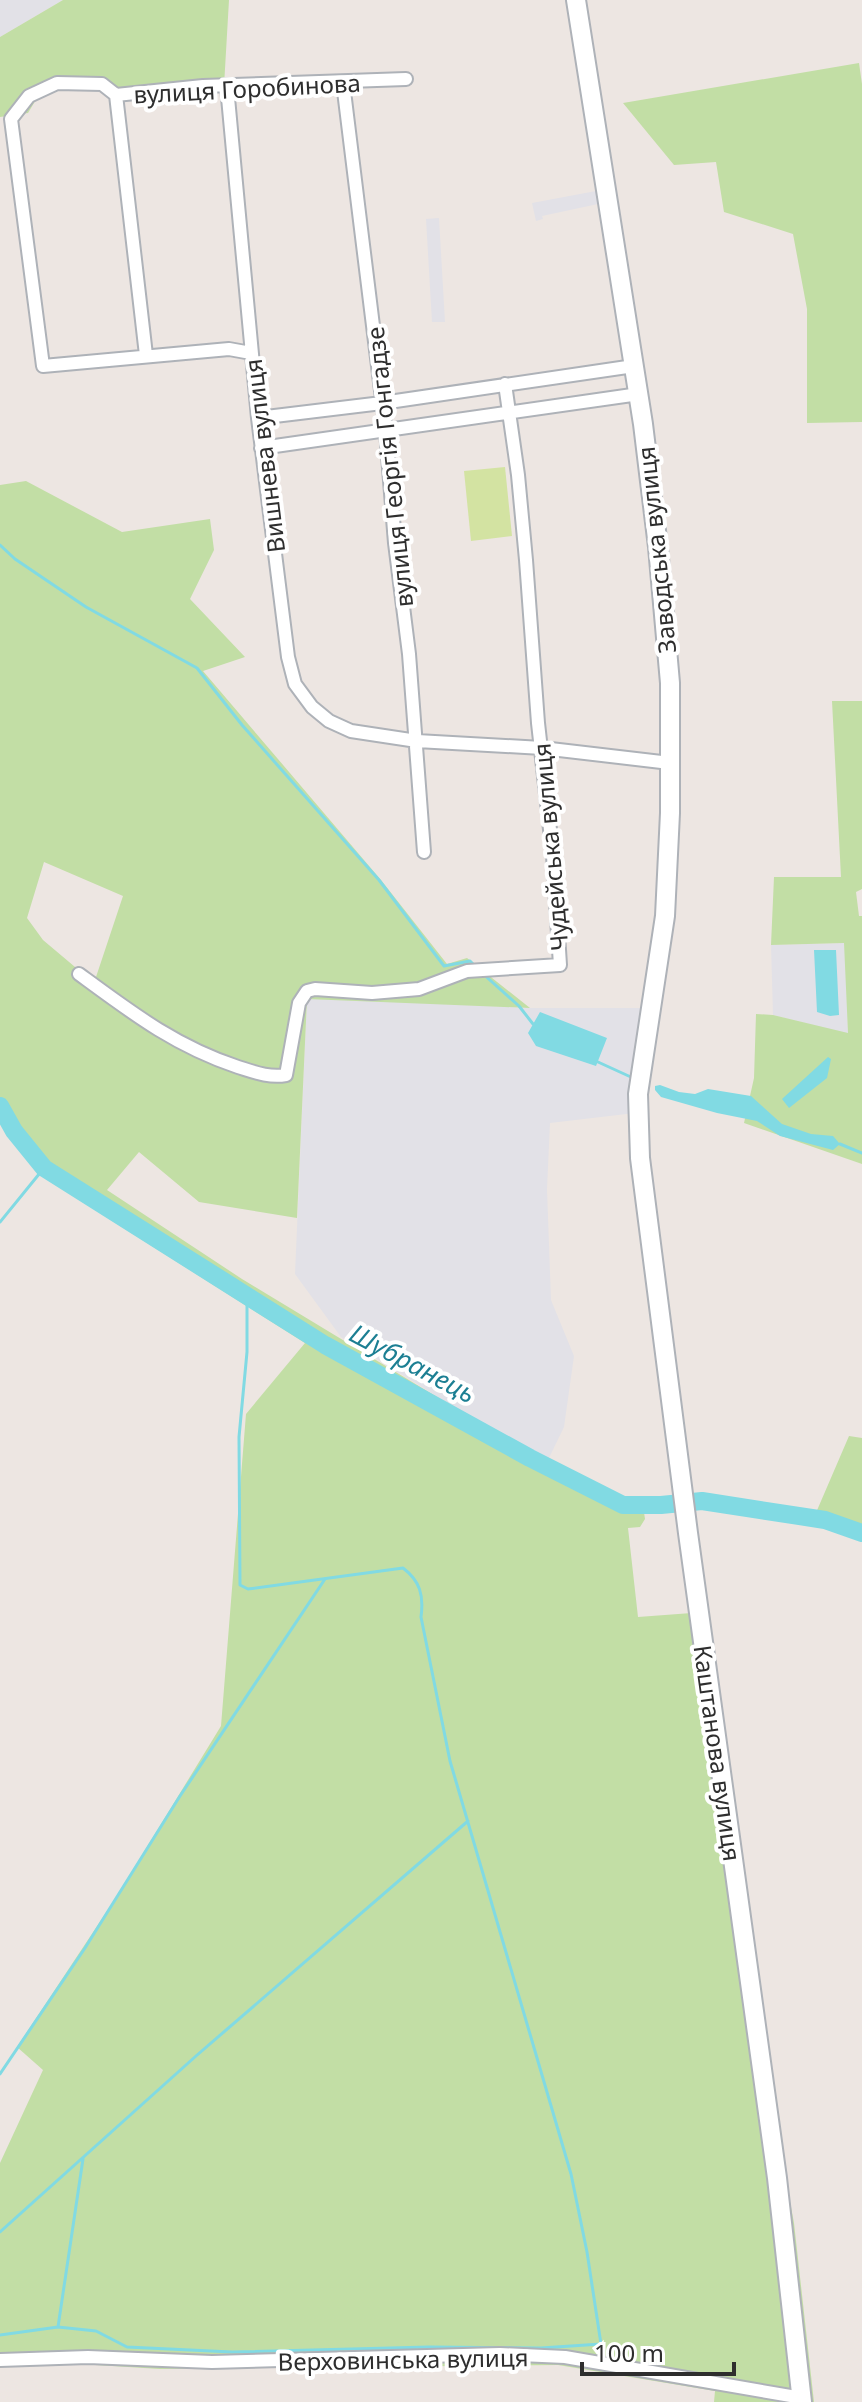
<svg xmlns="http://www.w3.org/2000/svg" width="862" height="2402" viewBox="0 0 862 2402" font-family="'Noto Sans',sans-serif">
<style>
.industrial{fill:#e2e1e7}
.green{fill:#c2dea5;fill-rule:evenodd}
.pitch{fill:#d3e3a2}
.water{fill:#81dae3}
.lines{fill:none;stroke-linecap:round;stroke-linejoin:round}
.stream{stroke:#81dae3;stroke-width:3}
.river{stroke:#81dae3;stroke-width:18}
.minor-casing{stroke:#aeb2b8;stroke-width:16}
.secondary-casing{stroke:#aeb2b8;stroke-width:22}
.minor{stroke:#fff;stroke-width:12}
.secondary{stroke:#fff;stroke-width:18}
.labels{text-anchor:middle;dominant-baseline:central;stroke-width:8;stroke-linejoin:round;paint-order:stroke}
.street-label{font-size:24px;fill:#2e2e2e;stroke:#fff}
.water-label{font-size:26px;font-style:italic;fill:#1c7f93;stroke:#fff}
</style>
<rect width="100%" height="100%" fill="#ede6e2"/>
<path class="industrial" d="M0,0h63l-63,37z
M596,191l2,13 -56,12 1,3 -7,2 -4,-18z
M439,218l6,104h-13l-6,-103z
M845,943l3,91 -75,-19 -2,-70z
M307,998l223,10h119l-14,105 -85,10 -3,66 4,111 23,56 -10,71 -16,33 -73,-40 -134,-83 -46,-63z"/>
<path class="green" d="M63,0h166l-5,86 -171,4 -16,8 -9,15 -28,4v-80z
M859,63l3,21v338l-55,1v-114l-14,-75 -69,-22 -8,-50 -42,3 -51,-62z
M26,481l96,51 88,-13 4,31 -24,49 55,58 -42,14 178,209 66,84 20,-6 63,50 -223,-9 -10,219 -98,-16 -60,-50 -32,38 135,89 233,141 73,40 77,37 17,2 3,20 -5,8 -12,1 10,89 67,-5 72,520 17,91 20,179h-100l1,-11 -157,-26 -398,4 -112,-7 -48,2v-201l43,-93 -26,-23 100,-151 104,-170 25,-312 59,-71 -262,-166 -43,-63v-629zM44,862l79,34 -29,87 -51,-43 -16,-22z
M832,701h30v188l-6,3 3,24h3v248l-118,-41 10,-45 2,-64 17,1 75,18 -4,-90 -73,2 3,-68h67z
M849,1436l13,2v101l-22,-6 -25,-18z"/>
<path class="pitch" d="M505,467l7,69 -41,5 -7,-70z"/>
<path class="water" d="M814,950h22l3,65 -9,1 -13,-4z
M540,1012l67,26 -11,28 -60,-20 -8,-13z
M828,1057l3,2 -4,19 -38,30 -7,-9z
M660,1085l19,7 16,2 13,-5 43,7 31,28 29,10 22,2 7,8 -7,6 -53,-14 -23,-15 -40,-8 -56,-16 -6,-7v-4z"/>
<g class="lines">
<path class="stream" d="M0,545l15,14 71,48 111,61 45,57 137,155 65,86 26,-5 4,4
M482,973l37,33 14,18
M598,1062l35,16
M840,1144l22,9
M0,1222l44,-54
M0,2074l85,-126 95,-152 145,-217
M0,2232l196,-176 272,-235
M58,2327l38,4 31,16 105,5 197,-5 112,1 60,-4 -14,-92 -16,-78 -121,-413 -29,-144c3,-22 -1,-36 -18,-49l-155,21 -8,-4 -1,-148 8,-85v-57
M0,2335l58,-8 25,-168"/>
<path class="river" d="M0,1106l14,25 30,37 281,177 205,113 93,47h38l41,-4 123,19 37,13"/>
<defs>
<path id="minor" d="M343,83l43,348 9,112 14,111 15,198
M227,87l31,331 30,239 7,27 17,23 17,14 22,10 66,10 125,7 128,15
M116,95l30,260
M251,353l-22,-4 -186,17 -32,-247 18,-23 28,-13 45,1 14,11 87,-9 203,-7
M258,418l124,-15 252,-37
M261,448l378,-54
M79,974c53,39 96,72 159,93 16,5 31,11 48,8l13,-72 8,-12 8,-2 57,4 47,-4 48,-18 93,-6 -7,-109 -15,-133 -12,-163 -8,-85 -13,-91
M0,2360l88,-3 124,5 288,-8 65,3 237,41"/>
<path id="secondary" d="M576,0l67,424 15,123 12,136v130l-5,103 -27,178 2,64 48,375 89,645 25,224"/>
</defs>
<use href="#minor" class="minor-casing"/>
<use href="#secondary" class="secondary-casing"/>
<use href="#minor" class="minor"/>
<use href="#secondary" class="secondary"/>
</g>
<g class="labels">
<g class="street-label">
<text transform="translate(247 88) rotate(-3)">вулиця Горобинова</text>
<text transform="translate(264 456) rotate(-97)">Вишнева вулиця</text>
<text transform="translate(389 467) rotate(-96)">вулиця Георгія Гонгадзе</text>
<text transform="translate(656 550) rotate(-96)">Заводська вулиця</text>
<text transform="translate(550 847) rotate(-95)">Чудейська вулиця</text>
<text transform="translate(718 1753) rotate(82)">Каштанова вулиця</text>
<text transform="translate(403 2359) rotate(-1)">Верховинська вулиця</text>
</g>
<g class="water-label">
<text transform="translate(413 1363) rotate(28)">Шубранець</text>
</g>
</g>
<path d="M582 2362v12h152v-12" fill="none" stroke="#2e2e2e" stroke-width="4"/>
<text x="594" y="2362" font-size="24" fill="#2e2e2e" stroke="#ffffff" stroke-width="6" paint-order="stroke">100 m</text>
</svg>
